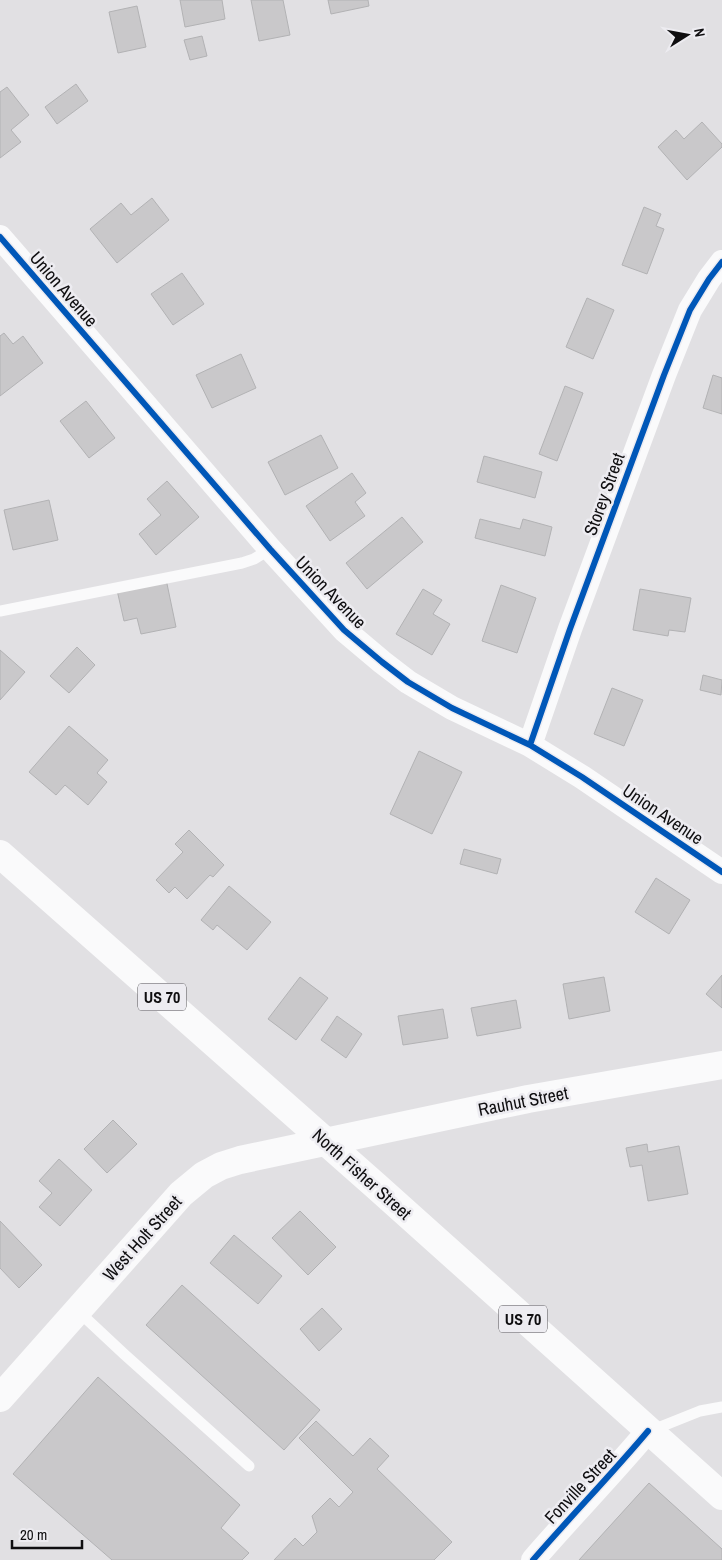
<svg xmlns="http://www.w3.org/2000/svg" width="722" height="1560" viewBox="0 0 722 1560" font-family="'Archivo Narrow',sans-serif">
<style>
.building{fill:#c9c8ca;stroke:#b2b2b4}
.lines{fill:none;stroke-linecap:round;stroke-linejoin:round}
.service{stroke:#fafafb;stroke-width:11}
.minor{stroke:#fafafb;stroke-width:24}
.secondary{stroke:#fafafb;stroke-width:28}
.primary{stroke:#fafafb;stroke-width:28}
.cycleway-casing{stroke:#edecf1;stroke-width:9}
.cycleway{stroke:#0057b8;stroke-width:6}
.labels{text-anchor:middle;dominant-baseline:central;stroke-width:5;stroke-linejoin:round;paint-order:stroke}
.shield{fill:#edecf1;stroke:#525154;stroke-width:1}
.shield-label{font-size:16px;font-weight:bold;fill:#0f0e10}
.street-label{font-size:18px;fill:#0f0e10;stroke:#edecf1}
</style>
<rect width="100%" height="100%" fill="#e1e0e3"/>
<path class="building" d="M180,0h42l3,19 -40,8z
M251,0h32l7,35 -31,6z
M328,0h40l1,6 -38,8z
M137,6l9,41 -28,6 -9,-41z
M202,36l5,20 -17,4 -6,-20z
M76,84l12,17 -31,23 -12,-17z
M7,87l22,28 -18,15 10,12 -21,16v-66z
M702,122l20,22v3l-35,33 -29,-33 18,-17 8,9z
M152,198l17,22 -52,43 -27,-34 31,-26 10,12z
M644,207l17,7 -5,12 8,3 -17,45 -25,-9z
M182,273l22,31 -31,21 -22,-31z
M587,298l27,12 -21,49 -27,-12z
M4,333l9,11 10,-8 20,27 -43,33v-60z
M241,354l15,34 -44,20 -16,-33z
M713,375l9,3v36l-19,-6z
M565,386l18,7 -26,68 -18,-7z
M86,401l29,37 -26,20 -29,-37z
M321,435l17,33 -53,27 -17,-33z
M484,456l58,16 -7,26 -58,-16z
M352,473l14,20 -11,9 10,14 -35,25 -24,-35z
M167,481l32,36 -43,38 -17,-21 22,-19 -14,-16z
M49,500l9,40 -45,10 -9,-40z
M402,517l21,25 -56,47 -21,-26z
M480,519l40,10 3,-10 29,8 -7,29 -70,-18z
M166,579l10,48 -35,7 -4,-16 -13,3 -7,-31z
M501,585l35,13 -19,55 -35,-12z
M423,589l19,11 -9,14 17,10 -18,31 -36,-21z
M640,589l51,9 -6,34 -16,-2 -1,6 -35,-6z
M77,647l18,18 -26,28 -19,-17z
M0,650l25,22 -25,28z
M703,675l19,5 -1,15 -21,-5z
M612,688l31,12 -19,46 -30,-12z
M69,726l39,34 -11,13 10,9 -19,23 -23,-20 -9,10 -27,-23z
M419,751l43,21 -30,62 -42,-20z
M189,830l35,35 -11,12 -3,-2 -23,24 -12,-12 -6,6 -13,-13 27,-28 -8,-8z
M464,849l37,10 -4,15 -37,-10z
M656,878l34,22 -21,34 -34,-22z
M229,886l42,36 -24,28 -30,-25 -4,5 -12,-10z
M722,975v33l-16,-14z
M300,977l28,21 -32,42 -28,-21z
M604,977l6,34 -41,8 -6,-35z
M516,1000l5,28 -44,8 -6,-28z
M443,1009l5,29 -45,7 -5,-29z
M337,1016l25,18 -16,24 -25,-18z
M113,1120l24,24 -30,29 -23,-24z
M647,1144l1,8 31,-6 9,48 -40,7 -6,-36 -12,2 -4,-19z
M59,1159l33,31 -32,36 -21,-19 13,-14 -13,-12z
M300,1211l36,36 -28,28 -36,-37z
M0,1221l42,44 -23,23 -19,-20z
M234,1235l48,41 -24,28 -48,-41z
M182,1285l138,125 -36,40 -138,-125z
M322,1308l20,21 -23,22 -19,-22z
M98,1377l142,128 -19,23 28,25 -7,7h-130l-99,-86z
M316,1421l37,35 17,-18 19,18 -12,13 75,73 -18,18h-160l21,-22 8,8 14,-14 -5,-16 18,-18 9,9 14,-15 -54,-54z
M649,1483l73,66v11h-143z"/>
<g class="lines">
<path class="service" d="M0,611l242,-48 12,-4 16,-10
M78,1311l46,43 125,112
M650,1431l50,-20 22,-4"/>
<path class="minor" d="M0,237l270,312 74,81 38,32 26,20 44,26 78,37 52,32 140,95
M530,745l40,-116 94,-254 26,-65 19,-31 13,-17
M533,1560c38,-44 78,-85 115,-129"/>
<path class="secondary" d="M0,1398l181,-204 23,-19 17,-9 19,-6 288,-61 194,-34"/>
<path class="primary" d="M0,854l376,332 346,310"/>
<defs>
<path id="cycleway" d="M0,237l270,312 74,81 38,32 26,20 44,26 78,37 52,32 140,95
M530,745l40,-116 94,-254 26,-65 19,-31 13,-17
M533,1560c38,-44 78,-85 115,-129"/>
</defs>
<use href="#cycleway" class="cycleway-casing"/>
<use href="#cycleway" class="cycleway"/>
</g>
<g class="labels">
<g class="shield">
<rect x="138" y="983.5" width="48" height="27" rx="4"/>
<rect x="499" y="1305.5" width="48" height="27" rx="4"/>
</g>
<g class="shield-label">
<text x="162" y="997">US 70</text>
<text x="523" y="1319">US 70</text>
</g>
<g class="street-label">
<text transform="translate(64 289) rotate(49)">Union Avenue</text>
<text transform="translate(604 494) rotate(-70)">Storey Street</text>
<text transform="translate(331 592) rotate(46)">Union Avenue</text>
<text transform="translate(663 814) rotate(34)">Union Avenue</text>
<text transform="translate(523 1101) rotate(-11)">Rauhut Street</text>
<text transform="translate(362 1174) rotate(42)">North Fisher Street</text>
<text transform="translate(142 1238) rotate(-48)">West Holt Street</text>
<text transform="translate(580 1486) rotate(-47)">Fonville Street</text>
</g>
</g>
<g transform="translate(687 35) rotate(79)" stroke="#edecf1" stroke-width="4" paint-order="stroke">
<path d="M0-4L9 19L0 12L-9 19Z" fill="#0f0e10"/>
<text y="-8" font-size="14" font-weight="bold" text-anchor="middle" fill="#0f0e10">N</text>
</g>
<path d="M12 1540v8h70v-8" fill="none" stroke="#0f0e10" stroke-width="2.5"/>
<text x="20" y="1540" font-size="15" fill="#0f0e10" stroke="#edecf1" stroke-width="4" paint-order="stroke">20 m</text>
</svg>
